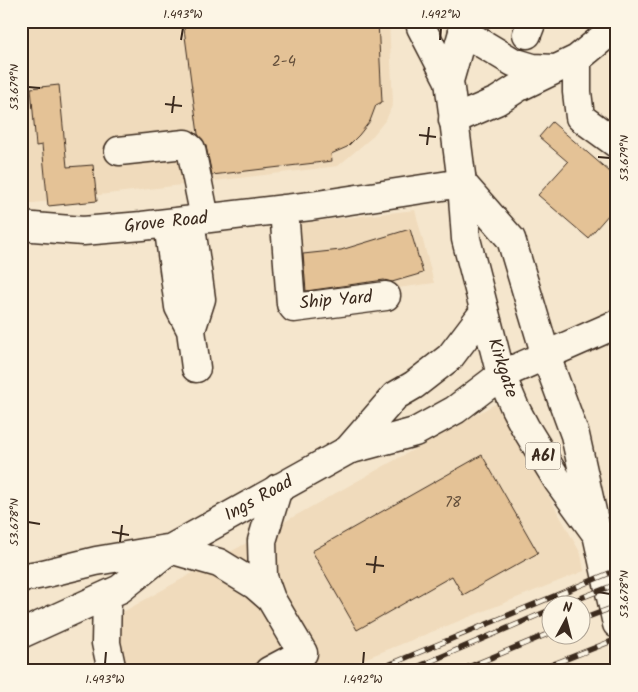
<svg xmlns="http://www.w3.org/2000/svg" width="638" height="692" viewBox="0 0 638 692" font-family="Kalam,sans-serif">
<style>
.built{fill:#f0dbbc}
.building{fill:#e4c296;stroke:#3b2a1e}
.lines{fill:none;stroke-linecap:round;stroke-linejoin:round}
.minor-casing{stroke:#3b2a1e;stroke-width:31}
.highway-casing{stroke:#3b2a1e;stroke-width:31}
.minor{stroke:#fcf5e5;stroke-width:28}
.highway{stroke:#fcf5e5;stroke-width:28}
.rail-casing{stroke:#3b2a1e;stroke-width:5.5}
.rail{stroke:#fcf5e5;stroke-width:4;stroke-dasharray:11;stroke-linecap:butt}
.ticks{fill:none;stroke:#3b2a1e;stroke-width:2}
.labels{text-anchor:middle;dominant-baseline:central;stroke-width:4.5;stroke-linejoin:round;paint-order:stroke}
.number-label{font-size:15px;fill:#65503c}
.shield{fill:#fcf5e5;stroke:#75675a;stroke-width:1}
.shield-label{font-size:16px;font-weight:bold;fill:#3b2a1e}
.street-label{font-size:18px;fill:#3b2a1e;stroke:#fcf5e5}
.neatline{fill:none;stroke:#3b2a1e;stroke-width:2}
.ticks-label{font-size:12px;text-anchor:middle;fill:#3b2a1e}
</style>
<rect width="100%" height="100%" fill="#f5e6cd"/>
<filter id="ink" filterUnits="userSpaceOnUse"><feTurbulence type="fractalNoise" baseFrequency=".02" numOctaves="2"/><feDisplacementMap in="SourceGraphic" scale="10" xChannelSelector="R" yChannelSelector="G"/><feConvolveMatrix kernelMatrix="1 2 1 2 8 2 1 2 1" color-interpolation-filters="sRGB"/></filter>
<g filter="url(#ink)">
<path class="built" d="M28,21h361l4,82 -6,15 -16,20 -33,28 -313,38 -4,-29v-151z
M415,210l19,73 -138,19 -4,-78z
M497,403l84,151 3,17 -250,100h-214l-4,-49 7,-10z"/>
<path class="building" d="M183,21h195l4,81 -6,3 -6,16 -11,14 -12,12 -16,7 1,7 -120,14 -6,-29 -8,-12z
M59,85l8,82 26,-2 4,36 -49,5 -6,-61 -6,1 -5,-58z
M552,122l65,56v27l-29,33 -50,-43 30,-33 -29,-25z
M410,229l13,44 -31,9 -8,-2 -78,11 -3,-37 38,-4z
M482,455l56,98 -75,42 -11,-19 -95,54 -45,-79z"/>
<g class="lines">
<defs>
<path id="minor" d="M463,32l50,30 20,6 22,1
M527,34l5,-13
M577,59v33l3,25 37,27
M453,120l44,-19 22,-14 58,-28 34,-28 6,-7
M119,151l66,-7 6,5 14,69
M284,209l7,95 3,4 92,-12
M190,220l11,79 -10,31
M168,223l11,84 12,23 5,38
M21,226l62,5 59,-5 169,-20 151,-23
M501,375l116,-51
M170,549l49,14 36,22 16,14
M269,671l34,-18 -32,-54 -8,-22 -1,-36 16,-53"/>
<path id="highway" d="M420,21l1,6 28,54 13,102 4,56 35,136 14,33 10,19 33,54 37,51
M449,81l14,-49v-11
M462,183l49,56 35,117 29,79 42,189
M348,450l47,-54 19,-11 36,-28 34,-45
M21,578l22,-4 53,-13 71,-12
M107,595l-1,48 6,28
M21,634l99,-45 50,-40 178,-99 67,-18 40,-22 46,-35"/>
</defs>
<use href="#minor" class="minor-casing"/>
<use href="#highway" class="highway-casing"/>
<use href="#minor" class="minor"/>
<use href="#highway" class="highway"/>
<defs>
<path id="rail" d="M565,604l52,-20
M580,620l37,-14
M374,671l243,-101
M408,671l142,-61
M459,671l91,-38
M536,671l81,-32"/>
</defs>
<use href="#rail" class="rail-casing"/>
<use href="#rail" class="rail"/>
</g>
</g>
<path class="ticks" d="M181,40l2,-12M440,40l1,-12M28,87l12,1M165,104l17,2M172,113l2,-17M419,135l17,2M427,145l2,-18M598,157l12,1M28,522l12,2M112,532l17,3M120,542l2,-17M366,564l18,2M374,573l2,-17M598,592l12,2M105,664l1,-12M363,664l1,-12"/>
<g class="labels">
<g class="number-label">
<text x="284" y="62">2-4</text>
<text x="453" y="503">78</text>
</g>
<rect class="shield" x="525.5" y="442.5" width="35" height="27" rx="4"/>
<g class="shield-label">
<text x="543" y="456">A61</text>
</g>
<g class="street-label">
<text transform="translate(166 223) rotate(-6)">Grove Road</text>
<text transform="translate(336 301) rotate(-5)">Ship Yard</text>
<text transform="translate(502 368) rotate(72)">Kirkgate</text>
<text transform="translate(259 499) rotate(-29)">Ings Road</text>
</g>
</g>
<rect width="638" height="692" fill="none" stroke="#fcf5e5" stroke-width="55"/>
<g transform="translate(566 620) rotate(7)"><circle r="24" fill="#fcf5e5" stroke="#afa495"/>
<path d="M0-4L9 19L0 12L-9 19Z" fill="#3b2a1e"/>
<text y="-8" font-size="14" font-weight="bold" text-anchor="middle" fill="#3b2a1e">N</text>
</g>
<rect x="28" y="28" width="582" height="636" class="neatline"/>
<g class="ticks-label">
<text x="183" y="18">1.493°W</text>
<text x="441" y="18">1.492°W</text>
<text transform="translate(14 87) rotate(-90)" y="4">53.679°N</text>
<text transform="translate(624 158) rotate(-90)" y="4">53.679°N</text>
<text transform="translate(14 522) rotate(-90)" y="4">53.678°N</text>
<text transform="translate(624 594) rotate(-90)" y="4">53.678°N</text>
<text x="105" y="683">1.493°W</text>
<text x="363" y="683">1.492°W</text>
</g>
</svg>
